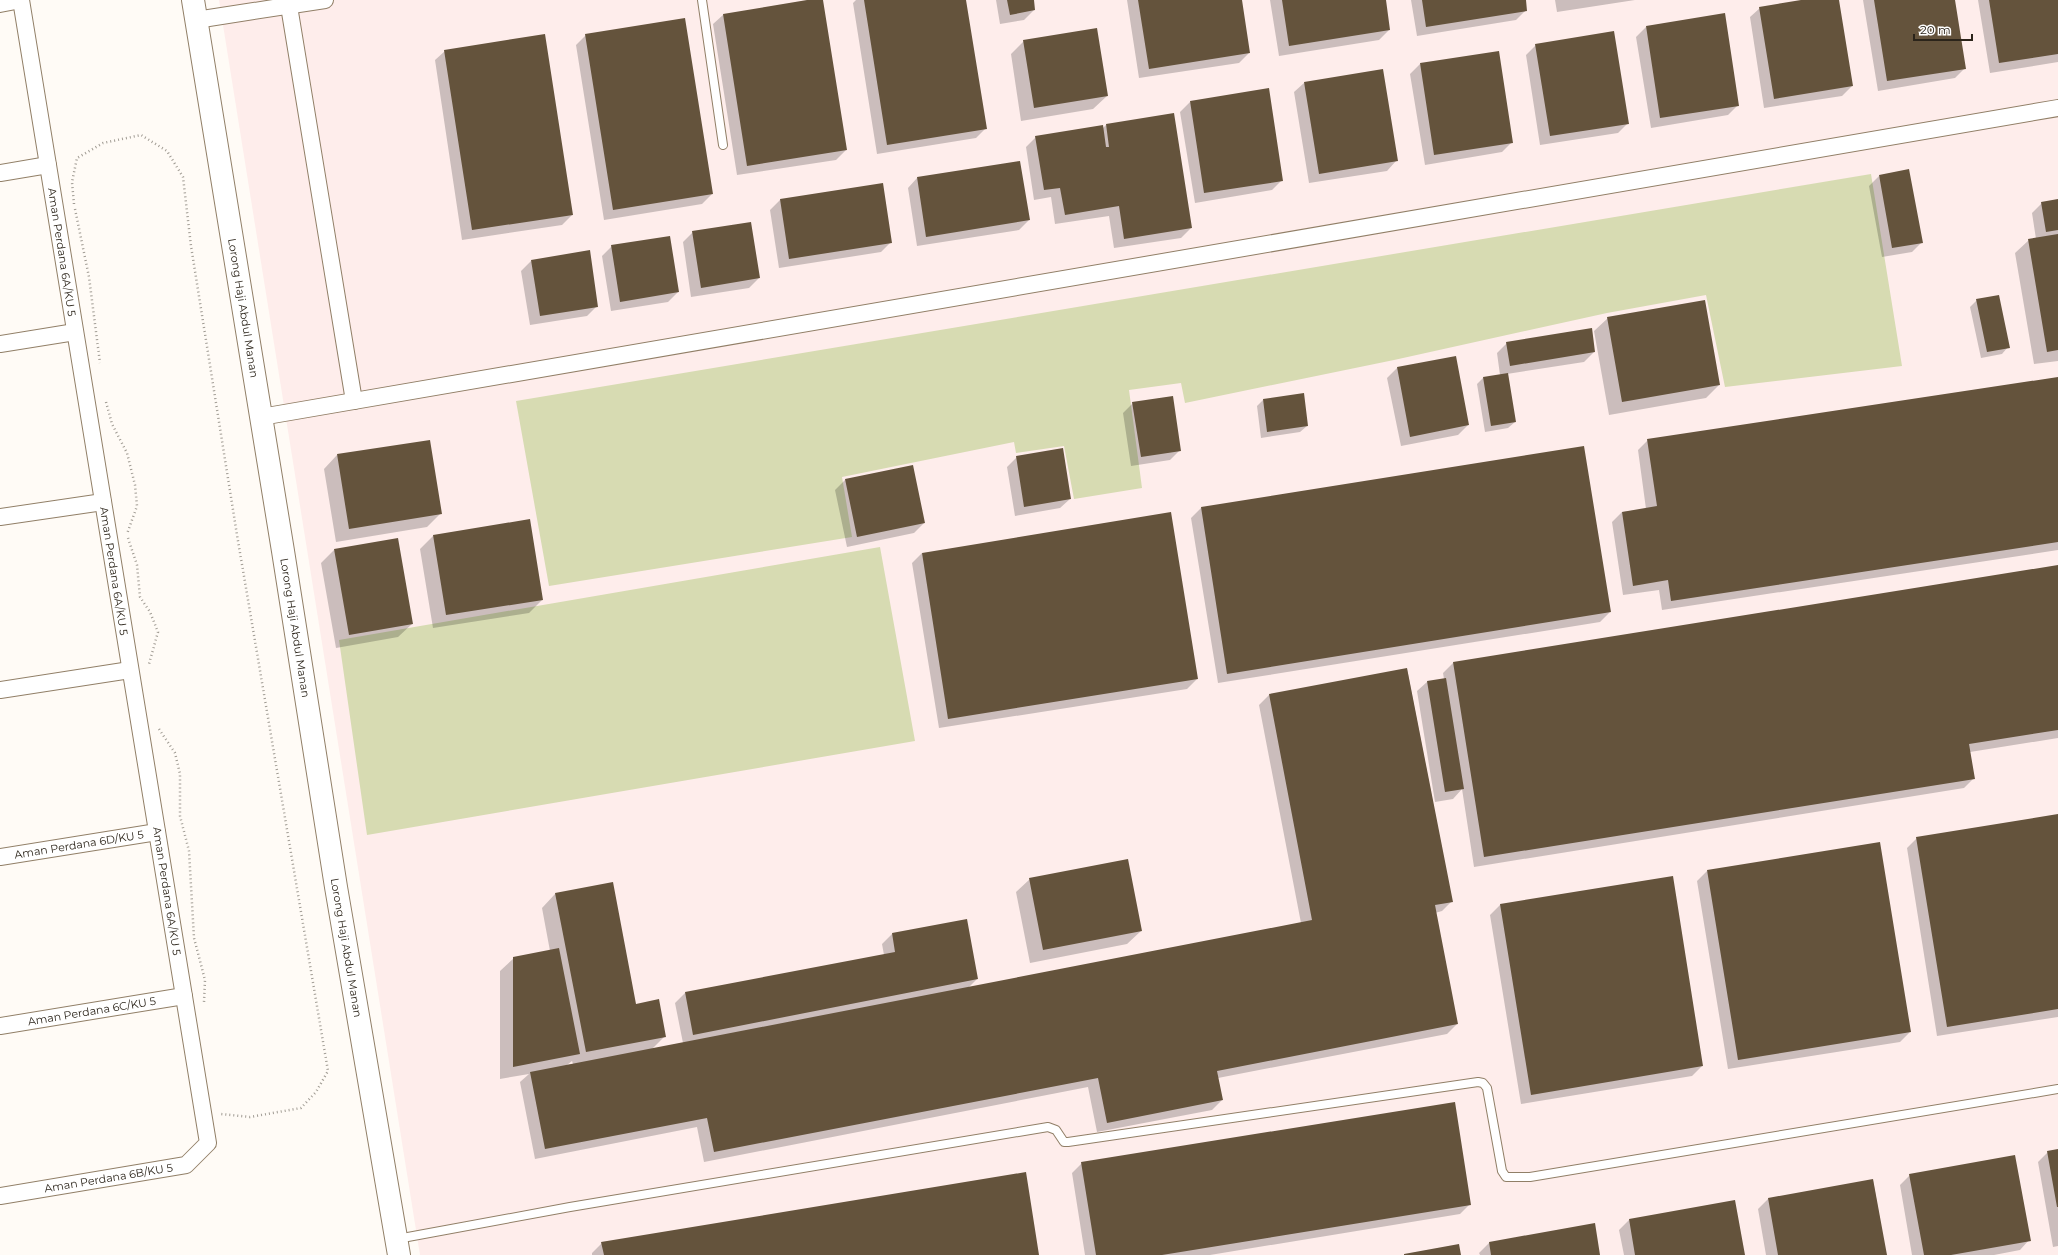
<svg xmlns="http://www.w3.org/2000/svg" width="2058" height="1255" viewBox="0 0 2058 1255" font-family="Montserrat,sans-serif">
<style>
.industrial{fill:#feedeb}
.green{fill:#d7dbb2}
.shadow{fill:#0003;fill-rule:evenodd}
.building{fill:#64533c}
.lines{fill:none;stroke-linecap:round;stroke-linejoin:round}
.lane-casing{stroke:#917f67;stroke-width:10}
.street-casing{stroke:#917f67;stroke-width:18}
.secondary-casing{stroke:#917f67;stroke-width:24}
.path{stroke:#a19c94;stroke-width:2.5;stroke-dasharray:1 3;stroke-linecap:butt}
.lane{stroke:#fff;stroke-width:8}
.street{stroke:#fff;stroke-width:16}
.secondary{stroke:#fff;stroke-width:22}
.labels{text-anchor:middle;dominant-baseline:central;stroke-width:4;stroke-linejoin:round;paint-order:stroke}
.street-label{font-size:11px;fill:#2b241a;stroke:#fff}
</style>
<rect width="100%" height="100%" fill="#fffbf6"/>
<path class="industrial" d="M219,0h1839v1255h-1638z"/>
<path class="green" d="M1871,174l31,192 -177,21 -19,-92 -99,18 -213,47 -209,43 -4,-20 -52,7 13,98 -68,11 -10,-53 -48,7 -2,-11 -172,35 10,60 -303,49 -33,-185z
M880,547l35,194 -548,94 -28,-195z"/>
<path class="shadow" d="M813,0h9l24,150 -10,10 -99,15 -24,-151 10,-9z
M856,0h109l21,128 -10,10 -99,16 -24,-151z
M996,0h37l1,10 -10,10 -24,4z
M1127,0h114l8,53 -10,10 -100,15z
M1270,0h115l4,30 -10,10 -100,16z
M1411,0h114l1,10 -10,10 -99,16z
M1555,0h80l-78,12z
M1807,0h31l14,86 -10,10 -78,12 -14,-91 10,-9z
M1863,0h91l11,68 -10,10 -77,13z
M1978,0h80v62l-68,11z
M1646,27l92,78 -10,10 -77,13 -15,-91z
M586,35l126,159 -10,10 -98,16 -28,-175z
M1024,41l83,55 -14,13 -72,12 -10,-67z
M1536,45l92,78 -10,10 -78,12 -14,-90z
M445,51l127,164 -10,10 -100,15 -27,-180z
M1420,64l92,78 -10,10 -77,13 -15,-91z
M1304,83l92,78 -9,10 -78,12 -15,-91z
M1190,102l92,78 -10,10 -77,13 -15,-91z
M1106,125l85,103 -10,10 -67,10 -5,-32 -54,8 -4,-27 -17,3 -8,-53 10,-10 66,-8z
M1879,176l43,66 -10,10 -30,5 -13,-71z
M917,178l112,42 -10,10 -102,16 -9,-58z
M882,184l9,58 -10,10 -102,16 -9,-58 10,-10z
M2058,200v161l-24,3 -19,-111 14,-13 7,-1 -4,-26 10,-10z
M693,232l66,46 -10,10 -58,9 -8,-55z
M612,246l66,46 -10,10 -57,9 -9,-55z
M531,261l66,45 -10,10 -57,9 -9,-54z
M1977,300l31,47 -6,7 -21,4 -11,-51z
M1608,318l111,67 -13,13 -97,17 -15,-84z
M1507,343l87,9 -10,10 -77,12 8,48 -7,6 -23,4 -8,-48 6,-6 17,-3 -3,-22z
M1455,357l13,68 -10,10 -57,11 -14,-68 10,-10z
M2058,378v172l-396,60 -3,-20 -36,5 -11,-73 10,-10 24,-3 -8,-59 10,-10z
M1263,400l44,26 -7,6 -39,6 -4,-32z
M1133,403l47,47 -10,10 -39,6 -8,-53z
M337,455l103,59 -13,13 -91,15 -12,-73z
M1017,457l53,42 -10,9 -45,8 -8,-49z
M912,466l12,57 -10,10 -67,14 -12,-57 10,-10z
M1201,508l409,104 -10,10 -382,61 -27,-165z
M433,536l109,64 -13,13 -96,15 -13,-79z
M334,550l78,74 -14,13 -62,11 -15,-85z
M922,553l275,126 -10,10 -248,39 -27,-165z
M2058,566v172l-88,14 4,26 -10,10 -490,79 -12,-78 -9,10 -18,3 -18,-111 10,-9 17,-3 -1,-6 10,-10z
M1407,669l45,232 -10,10 -7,2 22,111 -10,10 -229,44 4,22 -10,10 -115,22 -9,-45 -384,75 -7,-35 -162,32 -15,-77 9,-8 -29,5v-108l14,-13 36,-7 -8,-43 13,-14 57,-11 23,122 30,31 -13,13 31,-6 -8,-40 10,-10 199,-38 -2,-11 10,-10 74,-14 11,59 -9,9 333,-65 -42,-218 10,-10zM572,1061l1,3 -6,1z
M2058,815v202l-121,19 -30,-188 10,-10z
M1707,871l203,161 -10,10 -172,27 -31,-188z
M1672,878l30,188 -10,10 -171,28 -31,-189 10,-10z
M1030,879l111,52 -14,13 -97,19 -14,-71z
M2058,1150v96l-5,1 -15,-85 10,-10z
M1082,1163l388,41 -10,10 -250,41h-125l-13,-82z
M1910,1175l119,65 -9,10 -26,5h-82l-12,-70z
M1873,1180l13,75h-120l-8,-46 10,-10z
M1629,1220l115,35h-120l-5,-25z
M602,1243l436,12h-446v-2z
M1489,1243l110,12h-119l-1,-2z"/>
<path class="building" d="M807,0h16l24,150 -100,16 -24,-152z
M864,0h102l21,129 -100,16z
M1007,0h27l1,10 -25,5z
M1138,0h104l8,53 -101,16z
M1282,0h104l4,30 -101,16z
M1422,0h104l1,11 -101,16z
M1801,0h38l14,86 -79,13 -15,-92z
M1874,0h81l11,69 -79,12z
M1989,0h69v54l-59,9z
M1725,13l14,93 -79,12 -14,-92z
M685,18l28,176 -100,16 -28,-176z
M1097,28l11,68 -74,12 -11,-68z
M1614,31l15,93 -79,12 -15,-92z
M545,34l28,181 -101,15 -28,-180z
M1499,51l14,92 -79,12 -14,-92z
M1383,69l15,92 -79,13 -15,-92z
M1269,88l14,93 -79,12 -14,-92z
M1174,113l18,115 -68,11 -5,-33 -54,9 -5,-27 -16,2 -9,-54 68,-11 3,22h3l-3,-23z
M1020,161l10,59 -104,17 -9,-60z
M1909,169l14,74 -31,5 -13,-73z
M883,183l9,60 -103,16 -9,-60z
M2058,199v31l-12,2 -5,-30z
M751,222l9,56 -59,10 -9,-57z
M2058,234v116l-11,2 -19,-113z
M670,236l9,56 -59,10 -9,-57z
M590,250l8,57 -58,9 -9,-56z
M1999,295l11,53 -23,4 -11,-53z
M1705,300l15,85 -98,17 -15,-85z
M1592,328l3,24 -85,14 -4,-24z
M1456,356l13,69 -59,12 -13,-70z
M1508,373l8,49 -25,4 -8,-49z
M2058,377v165l-387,59 -3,-21 -35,6 -11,-74 35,-6 -10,-67z
M1304,393l4,33 -41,6 -4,-33z
M1173,396l8,55 -40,6 -9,-55z
M430,440l12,74 -93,15 -12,-75z
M1584,446l27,166 -384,62 -26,-167z
M1063,448l8,51 -47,8 -8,-51z
M913,465l12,58 -68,14 -12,-58z
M1171,512l27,167 -250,40 -26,-166z
M530,519l13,81 -97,15 -13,-80z
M398,538l15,86 -64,11 -15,-86z
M2058,565v165l-89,14 6,35 -491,78 -31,-195z
M1407,668l46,234 -18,3 23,119 -241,47 6,29 -116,23 -9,-45 -384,74 -7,-34 -162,31 -15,-77 782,-152 -43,-226z
M1446,678l18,111 -19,3 -18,-111z
M2058,814v195l-111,18 -31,-190z
M1880,842l31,190 -173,28 -31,-190z
M1128,859l14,72 -99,19 -14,-72z
M1673,876l30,190 -172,29 -31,-191z
M613,882l23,122 23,-5 7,38 -80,15 -31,-159z
M967,919l11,60 -285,56 -8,-43 210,-40 -3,-19z
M559,948l21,106 -67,13v-110z
M1455,1102l16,103 -309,50h-66l-15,-93z
M2058,1149v58h-1l-10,-56z
M2015,1155l16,86 -80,14h-27l-15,-81z
M1026,1172l13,83h-435l-3,-13z
M1873,1179l14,76h-109l-10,-57z
M1735,1200l10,55h-110l-6,-36z
M1595,1223l5,32h-109l-2,-13z
M1459,1244l2,11h-57v-1z"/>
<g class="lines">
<defs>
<path id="lane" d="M702,0l21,145
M397,1239l173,-32 478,-80 8,3 8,12h4l410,-60 5,1 4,5 15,83 4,6h24l528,-88"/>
<g id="street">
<path d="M288,0l66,401"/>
<path d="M0,4l21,-4"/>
<path d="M196,20l129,-20"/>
<path d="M0,173l48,-8"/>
<path d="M0,344l75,-12"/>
<path d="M261,417l1797,-309"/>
<path d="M0,517l103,-15"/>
<path d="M0,690l130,-20"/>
<path id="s1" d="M0,857l157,-25"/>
<path id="s2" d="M0,1026l184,-30"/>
<path id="s3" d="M0,1196l186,-31 22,-22 -187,-1143"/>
</g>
<g id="secondary">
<path id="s4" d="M193,0l90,551 53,336 63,368"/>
</g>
</defs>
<use href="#lane" class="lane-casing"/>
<use href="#street" class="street-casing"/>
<use href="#secondary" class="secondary-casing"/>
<path class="path" d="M74,204l-2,-22 5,-24 26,-15 38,-8 26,16 16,26 8,69 46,289 91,536 -12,21 -15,16 -51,9 -29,-3
M75,209l14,68 11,86
M106,402l6,22 15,29 8,32 2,21 -10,28
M128,538l9,27 3,32 10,15 8,20 -9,32
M159,729l16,24 5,21v42l9,35 5,87 11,42 -1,22"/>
<use href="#lane" class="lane"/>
<use href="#street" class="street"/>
<use href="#secondary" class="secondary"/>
</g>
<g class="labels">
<g class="street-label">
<text transform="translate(62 252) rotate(81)">Aman Perdana 6A/KU 5</text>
<text stroke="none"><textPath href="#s4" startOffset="312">Lorong Haji Abdul Manan</textPath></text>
<text transform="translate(114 571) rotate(81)">Aman Perdana 6A/KU 5</text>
<text stroke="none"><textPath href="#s4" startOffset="636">Lorong Haji Abdul Manan</textPath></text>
<text stroke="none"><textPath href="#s1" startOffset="80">Aman Perdana 6D/KU 5</textPath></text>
<text transform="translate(167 891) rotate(81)">Aman Perdana 6A/KU 5</text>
<text stroke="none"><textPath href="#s4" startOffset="960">Lorong Haji Abdul Manan</textPath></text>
<text stroke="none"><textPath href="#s2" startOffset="93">Aman Perdana 6C/KU 5</textPath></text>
<text stroke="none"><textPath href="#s3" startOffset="110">Aman Perdana 6B/KU 5</textPath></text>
</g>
</g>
<path d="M1914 34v6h58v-6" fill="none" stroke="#2b241a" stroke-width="2"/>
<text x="1920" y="34" font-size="12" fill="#2b241a" stroke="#ffffff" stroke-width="3" paint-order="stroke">20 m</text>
</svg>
